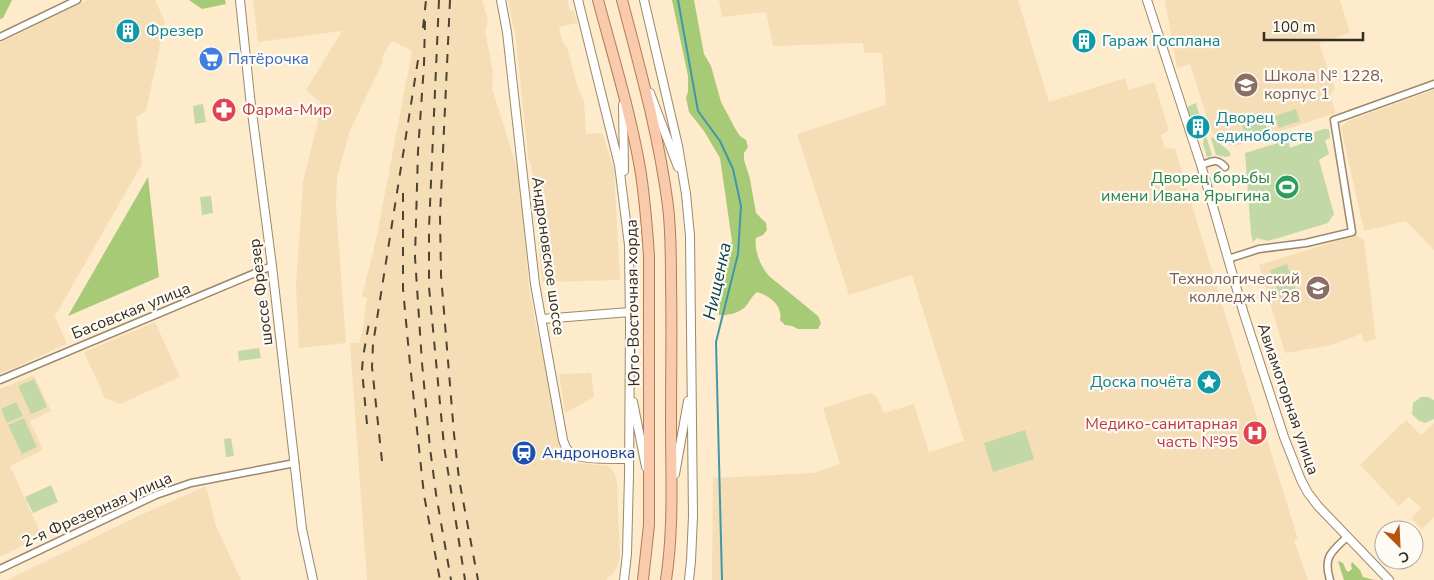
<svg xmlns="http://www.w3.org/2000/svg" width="1434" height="580" viewBox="0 0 1434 580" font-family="'Nunito Sans',sans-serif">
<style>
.built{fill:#f5deb6}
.green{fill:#c3d8a7}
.forest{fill:#a7ca77}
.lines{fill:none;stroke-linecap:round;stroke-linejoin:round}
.stream{stroke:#4197a8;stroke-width:2}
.minor-casing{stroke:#9b896b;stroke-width:9}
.tertiary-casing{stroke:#9b896b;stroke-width:10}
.primary-casing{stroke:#b37c58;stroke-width:12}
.minor{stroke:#fff;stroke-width:6}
.tertiary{stroke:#fff;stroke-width:8}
.primary{stroke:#facaac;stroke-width:10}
.rail{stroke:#4c4335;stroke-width:2;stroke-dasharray:9 9;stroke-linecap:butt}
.labels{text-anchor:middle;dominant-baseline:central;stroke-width:4.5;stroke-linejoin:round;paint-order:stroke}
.culture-label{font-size:16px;fill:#0d838f;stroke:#fefaf4;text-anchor:start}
.shop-label{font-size:16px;fill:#366cbe;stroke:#fefaf4;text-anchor:start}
.education-label{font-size:16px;fill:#785e54;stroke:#fefaf4;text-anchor:start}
.health-label{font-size:16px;fill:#be3a42;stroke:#fefaf4;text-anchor:start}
.leisure-label{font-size:16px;fill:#27864d;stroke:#fefaf4;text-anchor:end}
.street-label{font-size:16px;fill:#342d21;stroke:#fefaf4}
.transit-label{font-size:16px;fill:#164399;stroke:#fefaf4;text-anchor:start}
.water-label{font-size:18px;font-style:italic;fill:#0c4450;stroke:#fefaf4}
</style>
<rect width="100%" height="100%" fill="#feebcb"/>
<path class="built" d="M87,0h68l10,22 -19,89 -10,6 6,47 -85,149 -3,1 13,30 -67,30v-331z
M253,0h229l6,21 -3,10 8,41 -1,16 28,90 9,110 9,48 4,10 17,98 3,8 5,6 9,5 32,3 6,6 3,10 3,76 -2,7 -3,6 -9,9h-239l-17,-237h9l4,-15 4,-30 -5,-2 14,-56 36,-189 -20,-10 -9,14 -1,9 -32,66 -13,47 -1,30 10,136 -47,5 -3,-63 7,-103 19,-78 -16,-14 36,-59 -84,11z
M508,0h59l3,11h4l3,12 -18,4 3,14 5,7 11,40 6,13 2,33 16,-1 12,35 6,112 -78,2 -11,-117 -3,-8 -12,-118z
M719,0h299l31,102 76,-24 4,12 25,-8 15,48 -8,5 4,13 10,1 70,230 18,57h3l32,103 -4,1 14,40h-596l1,-102 100,-5 27,-9 -17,-56 47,-15 6,3 8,17 30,-9 15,48 35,-11 -52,-166 -63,20 -52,-161 89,-29 -4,-52h-18l-1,-10 -90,3 -7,-34 -44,5z
M1165,0h175l10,33 -31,10 16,46 -5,6 6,18 -101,33h-4l-19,-13 -22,-69 -13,4z
M1434,90v160l-28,-29 -42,10 -23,-104 7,-6z
M1356,235l8,5 12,99 -11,3 -4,-8 -29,11 -47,8 -26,-88z
M155,322l25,55 -60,27 -15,-6 -21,-46z
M591,373l3,24 -29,16 -6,-39z
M34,375l17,36 -21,10 13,29 -33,16 32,70 -42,21v-168z
M1406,420l15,15 13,-12v94l-12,12 -11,-11 10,-10 -12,-11 -10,9 -39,-41z
M206,486l10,40 25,54h-234l129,-63z"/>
<path class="green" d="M1196,103l5,17 -9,3 -5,-14 2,-3z
M203,104l3,18 -11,2 -2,-18z
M1296,109l4,12 -21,7 -4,-12z
M1264,119l4,13 -22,7 -4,-13z
M1324,129h5l1,9 -5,2 4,14 -10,6 15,54 -6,9 -60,18 -11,-3 -4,4 -2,-8 -6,-81 43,-13 2,8 16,-6 -1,-7z
M1204,135h2l5,17 1,3 -3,2h-2l-4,-13z
M1212,137l17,14 1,2v3l-5,1 -9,-2 -5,-17z
M211,196l2,17 -11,2 -2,-18z
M1287,264l10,28 -17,6 -10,-28z
M259,348l2,10 -22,3 -1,-10z
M34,379l13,28 -16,7 -13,-28z
M1421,397h7l6,3v19l-9,4 -6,-2 -7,-7 1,-11z
M16,402l7,14 -16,7 -6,-14z
M24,418l13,29 -15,7 -14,-29z
M1025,430l9,29 -41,13 -9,-29z
M231,438l3,18 -8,1 -2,-18z
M51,485l7,17 -25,11 -8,-16z"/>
<path class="forest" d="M0,0h12l-9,18 -3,1z
M189,0h36l1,4 -24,5z
M672,0h22l10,54 7,12 10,36 15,28 4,6 6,4 2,7 -4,6v7l6,19 6,34 10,10 1,7 -4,5 -7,3c-2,13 5,29 13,38l49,40 3,7 -3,6h-20l-6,-3 -7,-1 -5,-5c3,-14 -10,-24 -23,-28 -5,4 -7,9 -11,14 -6,7 -19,10 -27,9l-5,-20 18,-54 -12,-83 -16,-27 -15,-19 -3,-14 2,-6v-16z
M148,177l11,100 -91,39z
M1338,561l5,2 3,7 2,2 4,-3 -1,-5 1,-2 8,8 3,7 12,3h-31z"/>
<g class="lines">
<path class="stream" d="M678,0l20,111 22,30 13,28 8,37 -3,48 -22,88 6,238"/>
<defs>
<path id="minor" d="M0,37l77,-37
M1201,165c11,-3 15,-8 24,2
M1228,259l31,-10 47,-6 46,-11 -18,-112 100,-36
M0,380l272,-114
M0,569l156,-74 35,-12 104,-20
M1330,580c-7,-23 1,-28 17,-43"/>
<path id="tertiary" d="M240,0l10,97 22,169 30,263 11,51
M501,0l6,32 28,252 28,156c2,6 4,12 11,15 9,5 44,4 55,4
M578,0l41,165 10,80 1,81 -1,149 -2,79 -3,26
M644,0l34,146 8,48 4,42 3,280 -2,45 -2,19
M1147,0l54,165 43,149 40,123 17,43 7,13 10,13 71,74
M650,93l28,74
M623,105l1,66
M542,319l88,-7
M633,402l13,65
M675,474l13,-73"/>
<path id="primary" d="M598,0c15,56 32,111 42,168 5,30 7,59 9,88v269l-6,55
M622,0c18,68 37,136 46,206 3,25 3,51 3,76 1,46 0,93 0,140 0,52 3,106 -5,158"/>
</defs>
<use href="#minor" class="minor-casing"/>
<use href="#tertiary" class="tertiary-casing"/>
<use href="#primary" class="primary-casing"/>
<use href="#minor" class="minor"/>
<use href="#tertiary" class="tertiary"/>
<use href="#primary" class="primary"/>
<path class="rail" d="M439,0l-10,228v59l15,159 21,134
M450,0l-10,216 1,59 13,159 5,45 19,101
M425,21l-1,44 -6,86 -3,106 7,106 8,85 6,46 15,86
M423,28l3,-28
M403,193v96l7,75 14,131 16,85
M367,424l-5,-54 1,-13 6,-34
M382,461l-10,-94 1,-23 45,-284"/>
</g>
<defs>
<symbol id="building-disc" viewBox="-11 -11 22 22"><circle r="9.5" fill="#0f9aa8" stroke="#fefaf4"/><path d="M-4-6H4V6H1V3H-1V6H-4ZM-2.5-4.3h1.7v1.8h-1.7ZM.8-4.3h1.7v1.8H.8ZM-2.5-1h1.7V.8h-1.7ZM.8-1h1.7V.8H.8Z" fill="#fff"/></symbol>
<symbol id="supermarket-disc" viewBox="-11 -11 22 22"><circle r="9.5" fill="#3f7fe0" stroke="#fefaf4"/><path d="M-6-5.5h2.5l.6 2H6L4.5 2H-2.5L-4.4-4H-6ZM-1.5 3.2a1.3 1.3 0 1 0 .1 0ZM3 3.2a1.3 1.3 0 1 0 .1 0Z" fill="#fff"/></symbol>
<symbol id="school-disc" viewBox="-11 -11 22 22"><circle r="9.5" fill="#8d6e63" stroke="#fefaf4"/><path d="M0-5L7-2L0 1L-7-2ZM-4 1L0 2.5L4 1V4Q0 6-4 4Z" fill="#fff"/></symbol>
<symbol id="pharmacy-disc" viewBox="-11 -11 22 22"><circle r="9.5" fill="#e0444e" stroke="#fefaf4"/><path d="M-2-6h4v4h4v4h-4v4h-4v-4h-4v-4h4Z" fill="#fff"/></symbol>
<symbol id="stadium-disc" viewBox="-11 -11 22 22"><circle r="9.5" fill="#2e9e5b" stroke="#fefaf4"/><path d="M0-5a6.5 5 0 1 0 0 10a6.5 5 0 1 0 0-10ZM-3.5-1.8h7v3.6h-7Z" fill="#fff"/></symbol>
<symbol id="university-disc" viewBox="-11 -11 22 22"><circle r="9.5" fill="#8d6e63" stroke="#fefaf4"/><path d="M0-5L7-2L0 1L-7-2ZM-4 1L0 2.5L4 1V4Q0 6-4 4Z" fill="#fff"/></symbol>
<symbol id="sight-disc" viewBox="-11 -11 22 22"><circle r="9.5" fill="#0f9aa8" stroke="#fefaf4"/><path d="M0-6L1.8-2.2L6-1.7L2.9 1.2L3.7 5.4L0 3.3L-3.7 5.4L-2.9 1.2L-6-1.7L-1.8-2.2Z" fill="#fff"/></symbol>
<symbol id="hospital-disc" viewBox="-11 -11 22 22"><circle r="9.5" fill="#e0444e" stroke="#fefaf4"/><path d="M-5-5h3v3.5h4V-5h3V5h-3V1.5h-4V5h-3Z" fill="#fff"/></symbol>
<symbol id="station-disc" viewBox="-11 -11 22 22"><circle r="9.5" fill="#1a4fb4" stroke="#fefaf4"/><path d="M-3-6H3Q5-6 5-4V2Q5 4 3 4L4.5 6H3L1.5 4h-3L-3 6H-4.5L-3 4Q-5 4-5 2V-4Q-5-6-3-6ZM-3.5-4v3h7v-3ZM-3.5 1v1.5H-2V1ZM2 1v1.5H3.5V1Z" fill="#fff"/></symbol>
</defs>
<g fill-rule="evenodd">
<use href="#building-disc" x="114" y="17" width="28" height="28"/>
<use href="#building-disc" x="1070" y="27" width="28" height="28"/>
<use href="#supermarket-disc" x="197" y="45" width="28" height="28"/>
<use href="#school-disc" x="1232" y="71" width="28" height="28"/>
<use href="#pharmacy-disc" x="210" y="96" width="28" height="28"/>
<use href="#building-disc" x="1184" y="113" width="28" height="28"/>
<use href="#stadium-disc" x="1273" y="173" width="28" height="28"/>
<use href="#university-disc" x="1304" y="274" width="28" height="28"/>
<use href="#sight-disc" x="1195" y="368" width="28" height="28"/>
<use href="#hospital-disc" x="1241" y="419" width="28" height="28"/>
<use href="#station-disc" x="510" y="439" width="28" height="28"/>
</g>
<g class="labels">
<g class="culture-label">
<text x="146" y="31">Фрезер</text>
<text x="1102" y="41">Гараж Госплана</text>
<text x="1216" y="118">Дворец<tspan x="1216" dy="18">единоборств</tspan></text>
<text x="1192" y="382" text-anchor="end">Доска почёта</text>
</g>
<g class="shop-label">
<text x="228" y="59">Пятёрочка</text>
</g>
<g class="education-label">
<text x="1264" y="76">Школа № 1228,<tspan x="1264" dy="18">корпус 1</tspan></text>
<text x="1300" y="279" text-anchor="end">Технологический<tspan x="1300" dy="18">колледж № 28</tspan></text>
</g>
<g class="health-label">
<text x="242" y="110">Фарма-Мир</text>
<text x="1238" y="424" text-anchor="end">Медико-санитарная<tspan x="1238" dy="18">часть №95</tspan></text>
</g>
<g class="leisure-label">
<text x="1270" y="178">Дворец борьбы<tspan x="1270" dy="18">имени Ивана Ярыгина</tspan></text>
</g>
<g class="street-label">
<text transform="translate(548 256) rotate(82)">Андроновское шоссе</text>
<text transform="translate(261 292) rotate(-97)">шоссе Фрезер</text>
<text transform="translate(633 303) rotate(-91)">Юго-Восточная хорда</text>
<text transform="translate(131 311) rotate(-22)">Басовская улица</text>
<text transform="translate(1288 399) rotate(71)">Авиамоторная улица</text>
<text transform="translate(97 510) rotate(-24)">2-я Фрезерная улица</text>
</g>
<g class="transit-label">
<text x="542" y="453">Андроновка</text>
</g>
<g class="water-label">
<text transform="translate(717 281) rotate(-78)">Нищенка</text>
</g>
</g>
<g transform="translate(1399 545) rotate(156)"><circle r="24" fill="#fefaf4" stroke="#ada8a0"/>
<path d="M0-4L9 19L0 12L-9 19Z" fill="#b5560f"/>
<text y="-8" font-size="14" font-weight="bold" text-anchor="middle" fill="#342d21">С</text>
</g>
<path d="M1264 32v8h99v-8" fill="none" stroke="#342d21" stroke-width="2.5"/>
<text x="1272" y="32" font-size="15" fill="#342d21" stroke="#fefaf4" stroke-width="4" paint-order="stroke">100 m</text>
</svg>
